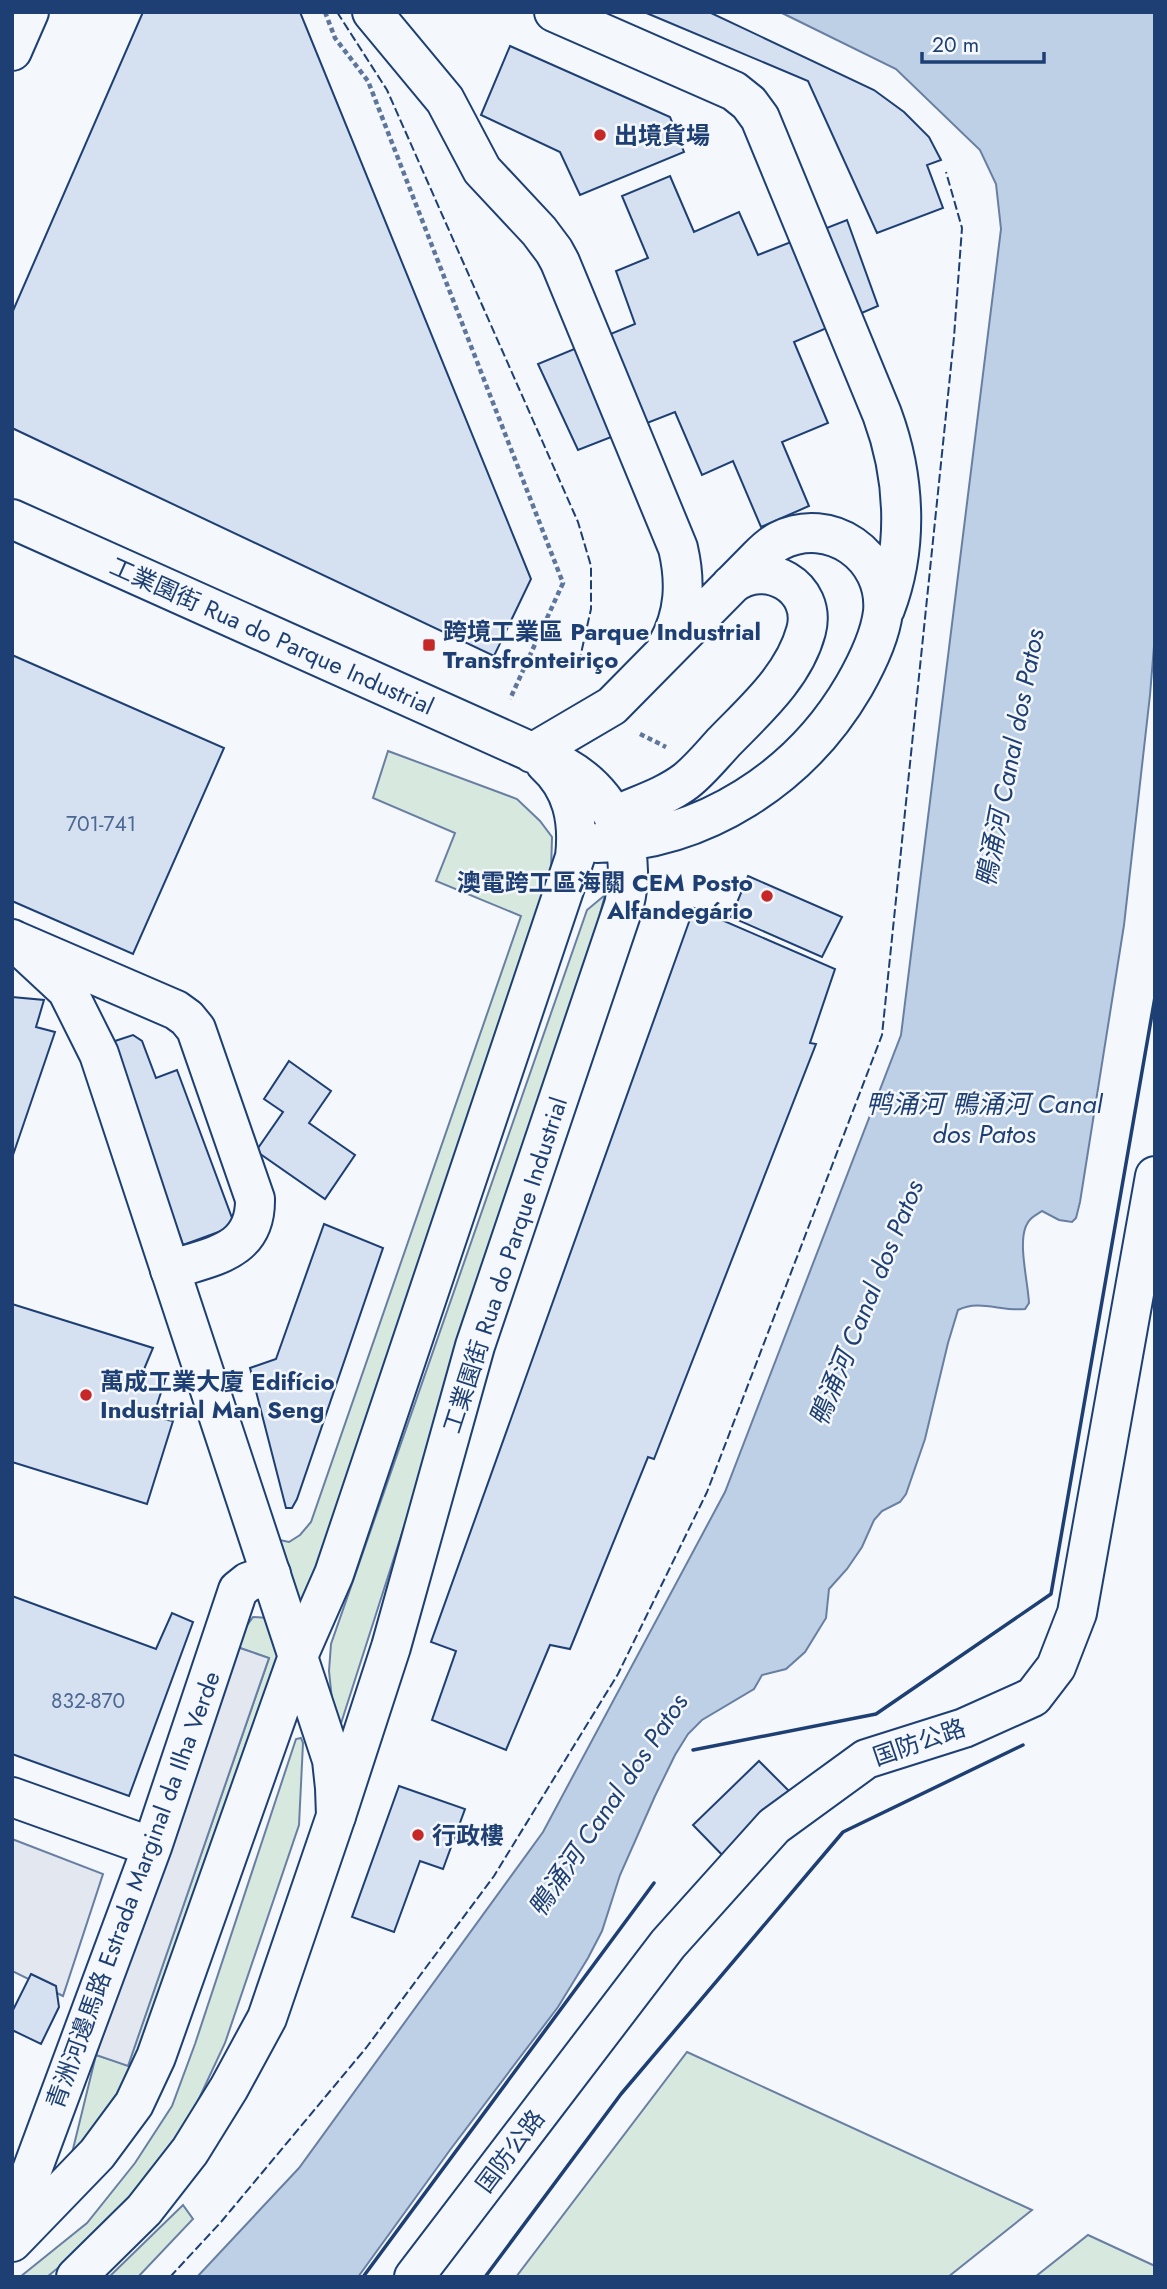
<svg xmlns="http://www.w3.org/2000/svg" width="1167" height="2289" viewBox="0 0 1167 2289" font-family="Jost,'Noto Sans SC',sans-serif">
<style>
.green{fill:#d7e8df;stroke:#687fa3;stroke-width:2}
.parking{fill:#e3e8f0;stroke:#687fa3;stroke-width:2}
.water{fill:#bed0e5;stroke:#687fa3;stroke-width:2}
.building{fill:#d5e0f0;stroke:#1d3f73;stroke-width:2}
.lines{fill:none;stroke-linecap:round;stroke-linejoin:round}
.minor-casing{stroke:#1d3f73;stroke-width:42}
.major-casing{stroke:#1d3f73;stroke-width:42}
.path{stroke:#5e769c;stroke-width:4.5;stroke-dasharray:5 3.5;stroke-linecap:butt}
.minor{stroke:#f4f7fb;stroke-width:38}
.major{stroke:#f4f7fb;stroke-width:38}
.fence{stroke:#1d3f73;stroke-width:2;stroke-dasharray:9 3.5;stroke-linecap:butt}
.wall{stroke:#1d3f73;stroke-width:3.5}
.poi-dot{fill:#c62828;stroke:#f4f7fb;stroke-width:2.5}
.labels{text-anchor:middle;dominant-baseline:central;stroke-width:5;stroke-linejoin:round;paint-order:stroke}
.number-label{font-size:21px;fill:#4b6792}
.poi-label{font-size:24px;font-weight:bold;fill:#1d3f73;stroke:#f4f7fb;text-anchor:start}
.street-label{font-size:24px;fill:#1d3f73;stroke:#f4f7fb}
.water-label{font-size:26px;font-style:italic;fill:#1d3f73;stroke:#f4f7fb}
</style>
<rect width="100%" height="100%" fill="#f4f7fb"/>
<path class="green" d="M388,751l129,48 23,22 12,16 -1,36 -229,687 -23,45 -29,-67 19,4 11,-7 11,-13 210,-606 -85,-35 19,-48 -82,-35z
M605,895l-7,26 -262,818 -7,-68 2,-27 256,-734z
M253,1617l16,1 16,37 -168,451 -45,47 24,-98 32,10 141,-407 -32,-11 6,-16z
M301,1738l2,5 -4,82 -74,218 -36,77 -44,60 -57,63 -41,34h-27l67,-54 48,-60 37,-57 23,-62 101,-305z
M687,2052l345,158 -84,67h-432z
M183,2205l10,14 -55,58h-29z
M1088,2235l67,31v11h-120z"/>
<path class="parking" d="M237,1647l32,11 -141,408 -32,-11z
M12,1839l91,35 -40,122 -51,-25z"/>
<path class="water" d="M780,12h375v622l-5,61 -26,230 -44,277 -4,16 -4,4 -13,-2 -17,-9c-6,4 -13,7 -16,15 -8,18 2,56 3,77l-4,6c-23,3 -46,-10 -67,1l-10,33 -23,96 -19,55 -6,8 -18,9 -8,9 -12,27 -15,22 -18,20 -3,29 -21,34 -19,17 -24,6 -8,14 -52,31 -14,14 -13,21 -20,41 -35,79 -18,56 -14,27 -30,49 -108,143 -92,127h-161l102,-109 244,-336 182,-340 176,-457 100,-806 -5,-45 -16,-34 -84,-81z"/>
<path class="building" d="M143,12h157l231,567 -37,77 -482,-228v-115z
M644,12h65l165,78 30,22 25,25 12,23 -14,5 16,43 -66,25 -69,-152z
M510,46l160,71 14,35 -104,43 -20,-43 -79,-37z
M670,176l24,56 45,-20 19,43 89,-35 31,86 -84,36 34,81 -46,19 27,64 -48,21 -28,-66 -31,14 -27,-63 -97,38 -40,-86 97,-40 -19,-53 32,-13 -26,-62z
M12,655l212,93 -91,206 -121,-53z
M748,876l94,41 -20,40 -91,-40z
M694,908l141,61 -25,74 6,1 -162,415 -6,-2 -78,192 -20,-4 -44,105 -74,-30 24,-69 -25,-9z
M12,997l32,3 -8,27 19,5 -43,126z
M133,1035l9,6 14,37 21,-8 58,156 -52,19 -71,-203z
M289,1061l42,30 -22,32 46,32 -30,44 -69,-48 27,-39 -19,-13z
M324,1224l59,24 -86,251 -5,9h-6l-36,-140 26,-9z
M12,1304l141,44 -11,26h25l-14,43 20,4 -26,83 -135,-42z
M12,1596l144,53 16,-36 21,9 -64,174 -117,-42z
M759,1761l38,38 -66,65 -38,-39z
M399,1786l66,23 -22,60 -23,-8 -26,71 -42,-15z
M31,1974l25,12 3,21 -18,37 -29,-14v-18z"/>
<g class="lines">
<defs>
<path id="minor" d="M372,12l73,88 37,70 57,61 15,20 6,11 118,286c8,34 7,66 -11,98
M554,12l180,79 15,12 11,15 122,296c23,62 27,132 3,195
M12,51l17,-39
M12,519l553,248c49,28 73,83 59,138l-149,441 -84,301 -55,169
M532,753l80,-47 143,-145c7,-7 14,-15 24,-20 51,-26 109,15 104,71 -3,25 -17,53 -29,74 -53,91 -150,155 -257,157
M614,816c24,-11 51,-19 72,-35 14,-11 26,-26 38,-39 31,-32 70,-66 82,-111 12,-44 -41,-74 -75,-46
M16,941l160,69 11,8 9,11 59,170c1,54 -44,57 -85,71
M298,1656l36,-82 241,-717c4,-36 -2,-69 -30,-94
M12,1797l140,50
M12,2224l140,-377 86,-257 10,-8 23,-8
M414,2277l254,-333 106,-118 92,-67 98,-31 69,-31 23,-30 21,-54 78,-437"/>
<path id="major" d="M12,939l55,51 32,64 233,706 3,28 1,28 -69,202 -38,70 -39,63 -46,59 -68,67
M12,2242l85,-88 37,-50 22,-47 142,-401"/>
</defs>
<use href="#minor" class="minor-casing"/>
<use href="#major" class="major-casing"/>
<path class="path" d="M325,12l10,26 33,43 195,502 -53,116
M640,734l26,13"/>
<use href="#minor" class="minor"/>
<use href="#major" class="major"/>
<path class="fence" d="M337,12l50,78 191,432 13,44v43l-13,58
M170,2277l51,-55 145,-174 128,-172 124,-202 89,-182 175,-457 72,-698 8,-109 -16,-56"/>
<path class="wall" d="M693,1750l183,-36 175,-120 104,-597
M363,2277l291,-394
M485,2277l136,-183 222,-262 180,-87"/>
</g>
<g class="poi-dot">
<circle cx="600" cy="135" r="7"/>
<rect x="422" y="638" width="14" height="14" rx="3.5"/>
<circle cx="767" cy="896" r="7"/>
<circle cx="86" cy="1395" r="7"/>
<circle cx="418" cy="1835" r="7"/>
</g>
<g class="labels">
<g class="number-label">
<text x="101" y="824">701-741</text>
<text x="88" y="1701">832-870</text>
</g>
<g class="poi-label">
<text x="614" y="135">出境貨場</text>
<text x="443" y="631">跨境工業區 Parque Industrial<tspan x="443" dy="28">Transfronteiriço</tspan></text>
<text x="753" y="882" text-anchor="end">澳電跨工區海關 CEM Posto<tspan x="753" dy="28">Alfandegário</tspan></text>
<text x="100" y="1381">萬成工業大廈 Edifício<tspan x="100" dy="28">Industrial Man Seng</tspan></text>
<text x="432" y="1835">行政樓</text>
</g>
<g class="street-label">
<text transform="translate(272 636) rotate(24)">工業園街 Rua do Parque Industrial</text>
<text transform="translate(505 1265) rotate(-72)">工業園街 Rua do Parque Industrial</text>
<text transform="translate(919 1742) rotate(-19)">国防公路</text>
<text transform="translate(133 1890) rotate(-70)">青洲河邊馬路 Estrada Marginal da Ilha Verde</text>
<text transform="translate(510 2151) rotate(-53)">国防公路</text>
</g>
<g class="water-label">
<text transform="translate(1010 758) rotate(-79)">鴨涌河 Canal dos Patos</text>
<text x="984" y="1104">鸭涌河 鴨涌河 Canal<tspan x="984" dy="30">dos Patos</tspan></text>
<text transform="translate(866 1303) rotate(-68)">鴨涌河 Canal dos Patos</text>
<text transform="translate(608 1805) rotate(-56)">鴨涌河 Canal dos Patos</text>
</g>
</g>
<rect width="1167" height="2289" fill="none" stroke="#1d3f73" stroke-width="28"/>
<path d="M922 52v10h122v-10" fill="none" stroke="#1d3f73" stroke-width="3.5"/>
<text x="932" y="52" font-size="21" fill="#1d3f73" stroke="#f4f7fb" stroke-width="5" paint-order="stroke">20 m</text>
</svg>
